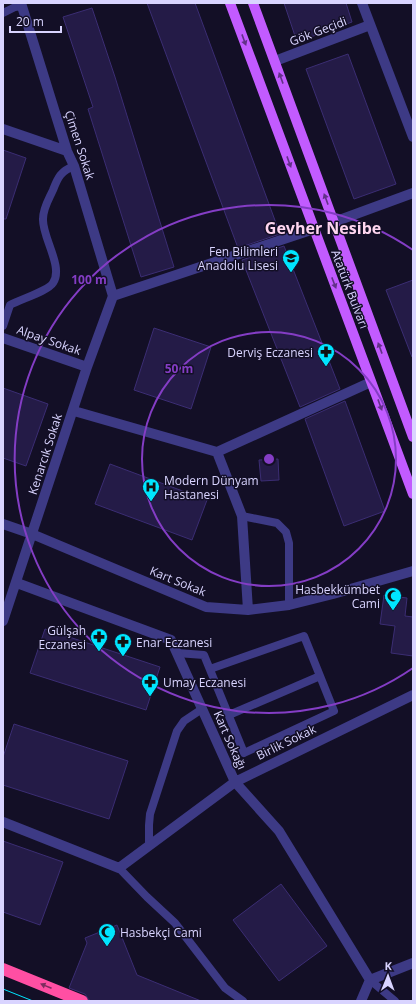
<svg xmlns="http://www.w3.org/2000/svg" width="416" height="1004" viewBox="0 0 416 1004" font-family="'Open Sans',sans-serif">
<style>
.building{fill:#241b47;stroke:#3b2d73}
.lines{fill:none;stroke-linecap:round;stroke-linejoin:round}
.lane{stroke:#3d3a85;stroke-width:8}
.street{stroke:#3d3a85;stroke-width:10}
.primary{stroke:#c25bff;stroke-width:10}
.highway{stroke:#ff4fa3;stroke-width:12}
.tram{stroke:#00e5ff;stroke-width:1}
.oneway{fill:#623188}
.oneway2{fill:#7d2c5e}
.ring{fill:none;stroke:#843dc5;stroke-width:2}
.labels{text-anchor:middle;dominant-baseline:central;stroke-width:3;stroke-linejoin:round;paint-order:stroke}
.street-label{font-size:12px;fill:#d9d4ff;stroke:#130f26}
.poi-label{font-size:12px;fill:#d9d4ff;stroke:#130f26;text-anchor:end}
.district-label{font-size:16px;font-weight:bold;fill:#ffd6f0;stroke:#130f26}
.centre{fill:#843dc5;stroke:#130f26;stroke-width:2}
.ring-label{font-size:12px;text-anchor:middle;font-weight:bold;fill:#843dc5;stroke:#130f26;stroke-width:3;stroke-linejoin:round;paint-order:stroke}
</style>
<rect width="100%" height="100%" fill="#130f26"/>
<path class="building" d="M147,3h48l85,231 -42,14z
M284,3h62l6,19 -55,20z
M92,8l23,69 59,190 -33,10 -53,-168 5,-2 -30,-90z
M348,54l48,130 -42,15 -48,-130z
M3,150l23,8 -20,61h-3z
M284,246l56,143 -40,18 -58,-147z
M413,280v77h-1l-26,-67z
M154,328l57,19 -20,62 -57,-19z
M3,388l45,16 -22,62 -23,-8z
M345,401l40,110 -41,15 -39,-107z
M278,459l1,21 -18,1 -2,-21z
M110,464l97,36 -15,40 -97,-36z
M384,595l23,3 -2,18 8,1v39l-22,-3 4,-27 -15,-2z
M45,629l115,38 -14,43 -116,-37z
M14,724l114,37 -19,58 -106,-34v-28z
M3,841l60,21 -23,63 -37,-13z
M281,884l46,62 -48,35 -46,-61z
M117,925l20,50 64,26h-109l-3,-1 -4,-6 -16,-6 18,-45 -2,-5z"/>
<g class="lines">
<path class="lane" d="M3,13l12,-6 7,-1
M3,326l7,-21c11,-6 38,-14 43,-22 11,-16 -11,-46 -10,-64 0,-11 6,-20 10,-29 5,-13 8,-19 21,-24
M242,516l35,7 9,9 3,11v62
M177,653l27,2 40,98 90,-42 -30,-75 -94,33
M229,715l91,-39
M149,846v-21l1,-11 27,-83 7,-10 18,-12
M119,868l28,29 28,26 50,65 18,13
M370,980l25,21"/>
<path class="street" d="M21,3l46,148 7,15 39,130
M362,3l51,134
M275,61l95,-36
M3,129l64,22
M334,222l79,-29
M113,296l201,-67
M3,338l84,29
M74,411l143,41 25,64 6,94
M217,452l154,-70
M3,524l29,10 174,73 42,3 41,-5 44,-11 80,-23
M17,583l154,57 64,142 44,49 91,149
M3,621l84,-254 26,-71
M3,822l116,46 116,-86 178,-87
M361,1001l9,-21 43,-17"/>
<path class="primary" d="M230,3l183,491
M253,3l160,434"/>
<path class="highway" d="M3,969l79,32"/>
<path class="tram" d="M3,989l30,12"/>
</g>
<defs><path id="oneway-solid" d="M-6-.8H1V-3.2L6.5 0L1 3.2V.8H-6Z"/></defs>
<g class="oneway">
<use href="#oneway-solid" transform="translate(244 40) rotate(70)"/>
<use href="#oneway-solid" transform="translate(281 78) rotate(-110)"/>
<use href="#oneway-solid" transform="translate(289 162) rotate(70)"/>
<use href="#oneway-solid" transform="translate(326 199) rotate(-110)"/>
<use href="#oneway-solid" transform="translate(334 283) rotate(69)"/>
<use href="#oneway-solid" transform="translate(380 348) rotate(-110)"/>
<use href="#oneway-solid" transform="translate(380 405) rotate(70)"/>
</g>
<use class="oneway2" href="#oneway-solid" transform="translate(46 986) rotate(-158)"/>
<g class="ring">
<circle cx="269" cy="459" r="127"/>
<path d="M413 668A254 254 0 1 1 413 250"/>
</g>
<defs>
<symbol id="school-pin" viewBox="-11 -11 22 30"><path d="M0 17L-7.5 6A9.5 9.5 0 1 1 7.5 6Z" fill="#00e5ff" stroke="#130f26"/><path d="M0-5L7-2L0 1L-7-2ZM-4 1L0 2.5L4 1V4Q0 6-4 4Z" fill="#111"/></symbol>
<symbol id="pharmacy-pin" viewBox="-11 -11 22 30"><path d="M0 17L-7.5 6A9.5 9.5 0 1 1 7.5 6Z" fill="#00e5ff" stroke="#130f26"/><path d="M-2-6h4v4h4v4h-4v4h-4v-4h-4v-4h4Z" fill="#111"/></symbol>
<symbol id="hospital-pin" viewBox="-11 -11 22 30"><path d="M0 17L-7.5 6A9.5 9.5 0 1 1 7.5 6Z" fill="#00e5ff" stroke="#130f26"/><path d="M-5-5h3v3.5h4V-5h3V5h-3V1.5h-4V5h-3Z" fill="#111"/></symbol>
<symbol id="mosque-pin" viewBox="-11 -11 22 30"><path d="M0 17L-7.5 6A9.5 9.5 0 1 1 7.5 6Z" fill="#00e5ff" stroke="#130f26"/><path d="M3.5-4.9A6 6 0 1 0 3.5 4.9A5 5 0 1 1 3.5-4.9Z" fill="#111"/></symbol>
</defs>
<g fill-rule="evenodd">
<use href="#school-pin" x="281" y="248" width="20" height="27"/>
<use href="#pharmacy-pin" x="316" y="342" width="20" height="27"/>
<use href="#hospital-pin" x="141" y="477" width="20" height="27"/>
<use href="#mosque-pin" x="383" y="586" width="20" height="27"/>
<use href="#pharmacy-pin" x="89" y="627" width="20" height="27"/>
<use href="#pharmacy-pin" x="113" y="632" width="20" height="27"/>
<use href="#pharmacy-pin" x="140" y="672" width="20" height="27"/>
<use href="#mosque-pin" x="97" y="922" width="20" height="27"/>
</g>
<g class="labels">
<g class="street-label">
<text transform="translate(318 31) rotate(-21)">Gök Geçidi</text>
<text transform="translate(80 145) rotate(72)">Çimen Sokak</text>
<text transform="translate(350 289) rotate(69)">Atatürk Bulvarı</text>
<text transform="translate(49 340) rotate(19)">Alpay Sokak</text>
<text transform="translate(45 454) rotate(-72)">Kenarcık Sokak</text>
<text transform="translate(178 581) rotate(22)">Kart Sokak</text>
<text transform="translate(230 740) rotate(66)">Kart Sokağı</text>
<text transform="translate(286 742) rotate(-26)">Birlik Sokak</text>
</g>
<g class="poi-label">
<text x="278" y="251">Fen Bilimleri<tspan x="278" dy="14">Anadolu Lisesi</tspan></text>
<text x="313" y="352">Derviş Eczanesi</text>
<text x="164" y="480" text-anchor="start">Modern Dünyam<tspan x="164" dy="14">Hastanesi</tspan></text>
<text x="380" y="589">Hasbekkümbet<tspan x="380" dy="14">Cami</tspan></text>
<text x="86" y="630">Gülşah<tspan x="86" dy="14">Eczanesi</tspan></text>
<text x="136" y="642" text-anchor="start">Enar Eczanesi</text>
<text x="163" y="682" text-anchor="start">Umay Eczanesi</text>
<text x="120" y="932" text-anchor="start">Hasbekçi Cami</text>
</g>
<g class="district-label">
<text x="323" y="228">Gevher Nesibe</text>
</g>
</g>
<circle cx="269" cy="459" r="6" class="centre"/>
<g class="ring-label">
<text x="89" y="284">100 m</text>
<text x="179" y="373">50 m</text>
</g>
<rect width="416" height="1004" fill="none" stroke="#d9d4ff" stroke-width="8"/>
<g transform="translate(388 976) rotate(1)" stroke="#130f26" stroke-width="3" paint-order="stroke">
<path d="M0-3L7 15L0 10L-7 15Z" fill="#d9d4ff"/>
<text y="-6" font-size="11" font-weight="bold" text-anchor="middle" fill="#d9d4ff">K</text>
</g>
<path d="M10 26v6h51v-6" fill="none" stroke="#d9d4ff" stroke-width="2"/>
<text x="16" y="26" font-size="12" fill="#d9d4ff" stroke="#130f26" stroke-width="3" paint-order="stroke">20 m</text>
</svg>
